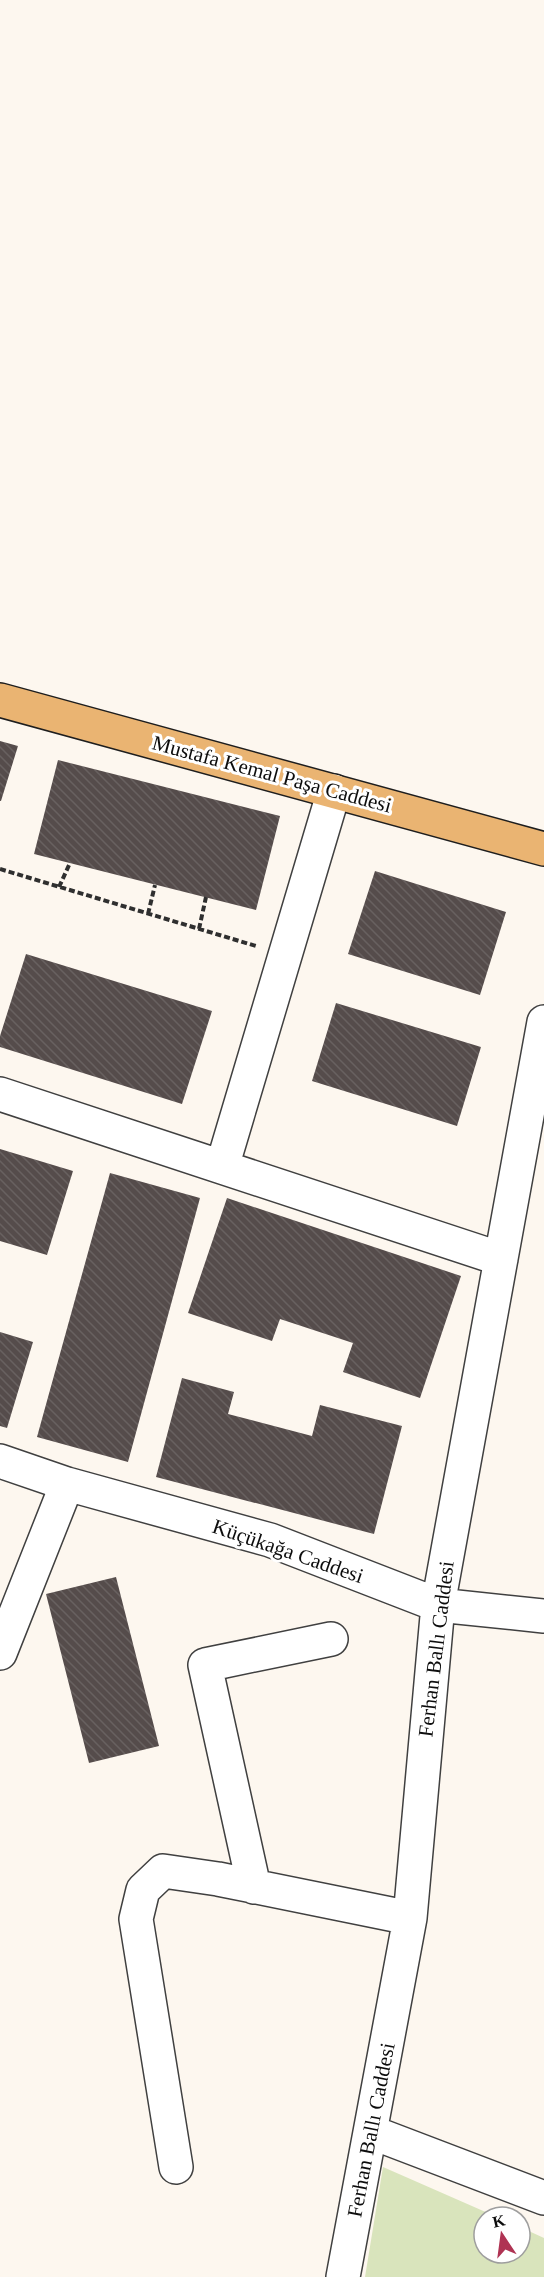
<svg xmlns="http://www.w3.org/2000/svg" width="544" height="2277" viewBox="0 0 544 2277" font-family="Georgia,serif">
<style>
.grass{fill:#d9e4bc}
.building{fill:url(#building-back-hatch)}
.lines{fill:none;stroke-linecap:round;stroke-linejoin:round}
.minor-casing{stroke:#404040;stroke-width:36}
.major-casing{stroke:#1e1e1e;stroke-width:36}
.path{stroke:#2f2f2f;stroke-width:4;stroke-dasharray:6 3;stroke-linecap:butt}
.minor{stroke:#fff;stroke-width:33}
.major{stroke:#eab472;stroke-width:33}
.labels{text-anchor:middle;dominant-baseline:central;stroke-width:6;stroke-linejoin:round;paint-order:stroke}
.street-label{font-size:21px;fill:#0d0d0d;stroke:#fff}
</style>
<defs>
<pattern id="building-back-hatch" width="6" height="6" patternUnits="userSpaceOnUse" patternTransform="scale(1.5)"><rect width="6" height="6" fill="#554c4b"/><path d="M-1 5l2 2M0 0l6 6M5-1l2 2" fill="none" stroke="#686160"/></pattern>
</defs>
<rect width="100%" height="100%" fill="#fdf7ef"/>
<path class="grass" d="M383,2167l114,50h-13v36h36v-26l24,11v39h-179z"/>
<path class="building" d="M0,741l18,5 -17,55h-1z
M58,760l222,56 -24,94 -222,-56z
M375,871l131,41 -26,83 -132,-41z
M26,954l186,57 -30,93 -182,-57v-11z
M336,1003l145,44 -24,79 -145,-45z
M0,1149l73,22 -26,84 -47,-14z
M110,1173l90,25 -72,264 -91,-25z
M227,1198l234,78 -41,122 -77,-26 10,-29 -73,-24 -8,22 -84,-28z
M0,1332l33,10 -26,86 -7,-2z
M182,1378l52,14 -6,22 84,22 8,-31 82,21 -28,108 -218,-57z
M116,1577l43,169 -70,17 -43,-169z"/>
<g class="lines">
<defs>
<path id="minor" d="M0,1094l501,165
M222,1167l112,-376
M0,1461l67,23 203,56 168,65 106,11
M0,1653l67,-169
M254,1887l-49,-222 126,-26
M371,2132l173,66
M176,2167l-40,-248 7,-29 20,-19 55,8 192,39
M343,2277l67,-359 28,-313 106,-583"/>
<path id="major" d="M0,700l544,149"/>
</defs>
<use href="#minor" class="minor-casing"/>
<use href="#major" class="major-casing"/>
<path class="path" d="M0,869l256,77
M59,887l11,-24
M148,914l7,-29
M199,929l7,-32"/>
<use href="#minor" class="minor"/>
<use href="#major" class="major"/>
</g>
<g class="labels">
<g class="street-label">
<text transform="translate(272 774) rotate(15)">Mustafa Kemal Paşa Caddesi</text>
<text transform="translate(288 1551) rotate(19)">Küçükağa Caddesi</text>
<text transform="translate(436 1649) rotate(-83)">Ferhan Ballı Caddesi</text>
<text transform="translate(371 2130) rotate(-79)">Ferhan Ballı Caddesi</text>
</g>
</g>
<g transform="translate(502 2235) rotate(347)"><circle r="28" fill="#ffffff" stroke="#9e9e9e" stroke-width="1.5"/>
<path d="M0-4.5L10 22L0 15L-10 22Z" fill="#af3353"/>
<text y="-9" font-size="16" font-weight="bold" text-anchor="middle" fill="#0d0d0d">K</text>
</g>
</svg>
